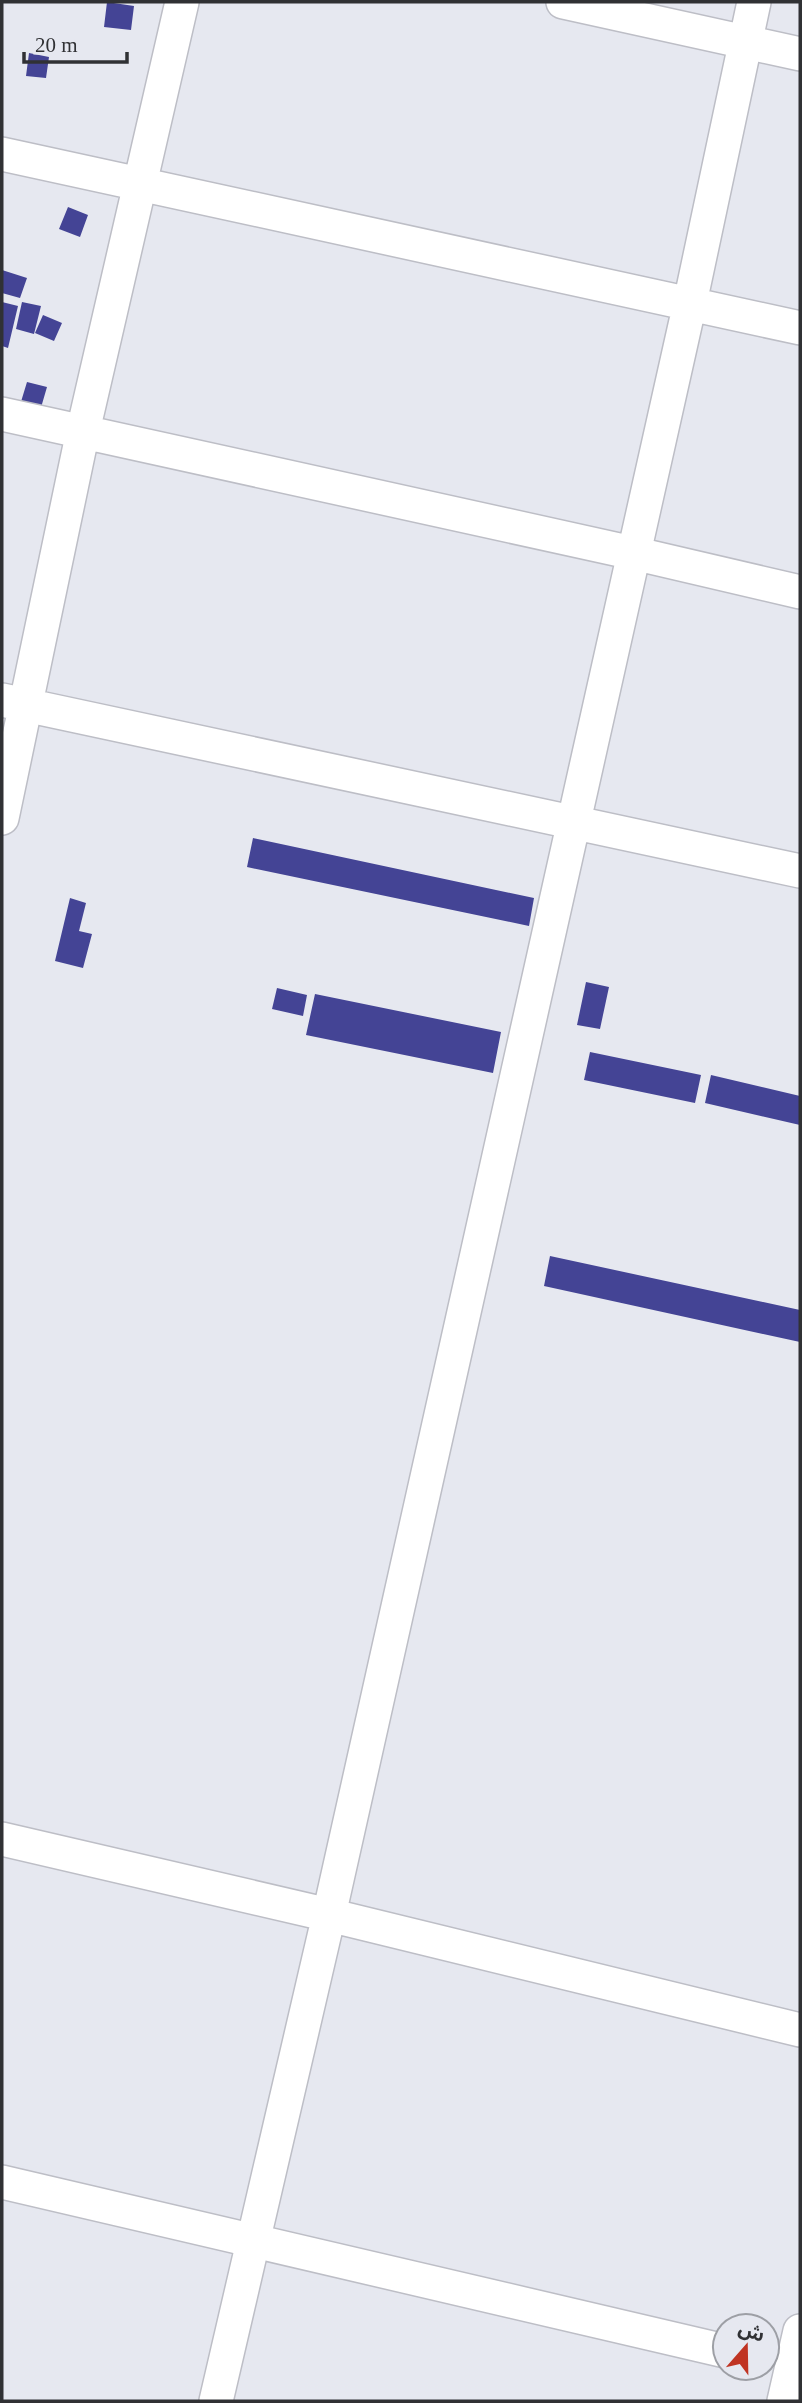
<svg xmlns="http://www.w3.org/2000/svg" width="802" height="2403" viewBox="0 0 802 2403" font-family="'Times New Roman','Noto Sans Arabic',serif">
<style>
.building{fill:#444495}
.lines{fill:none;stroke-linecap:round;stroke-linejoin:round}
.minor-casing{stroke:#bdbec6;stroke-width:36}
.minor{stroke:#fff;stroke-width:33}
</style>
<rect width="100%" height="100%" fill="#e6e8f0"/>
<path class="building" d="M107,2l27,4 -3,24 -27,-3z
M29,53l20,4 -3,21 -20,-2z
M68,207l20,8 -8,22 -21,-8z
M2,270l25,8 -7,20 -18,-5z
M2,302l16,4 -10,42 -6,-2z
M22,302l19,4 -7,28 -18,-5z
M43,315l19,8 -8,18 -19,-8z
M27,382l20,5 -7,24 -20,-6z
M253,838l281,60 -5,28 -282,-59z
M70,898l16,5 -7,28 13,3 -9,34 -28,-7z
M586,982l23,5 -9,42 -23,-4z
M277,988l30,7 -4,21 -31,-7z
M315,994l186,38 -8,41 -187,-38z
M590,1052l111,23 -6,28 -111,-23z
M711,1075l89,21v29l-95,-22z
M550,1256l250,54v32l-256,-56z"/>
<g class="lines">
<defs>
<path id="minor" d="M563,2l237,52
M2,154l798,174
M2,414l631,139 167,39
M2,700l798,171
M2,818l81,-387 99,-429
M2,1839l327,76 471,115
M2,2182l723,169
M216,2401l113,-486 361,-1612 64,-301
M784,2401l16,-70"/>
</defs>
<use href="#minor" class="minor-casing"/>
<use href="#minor" class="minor"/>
</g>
<rect width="802" height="2403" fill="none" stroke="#303134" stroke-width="7"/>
<g transform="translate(746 2347) rotate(20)"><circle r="33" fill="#e6e8f0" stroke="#9d9fa5" stroke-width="2"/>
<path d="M0-5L12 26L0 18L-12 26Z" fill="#c03423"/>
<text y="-10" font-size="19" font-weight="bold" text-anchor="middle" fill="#303134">ش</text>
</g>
<path d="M24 52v10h103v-10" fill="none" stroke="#303134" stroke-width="3.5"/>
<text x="35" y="52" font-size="21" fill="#303134" stroke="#e6e8f0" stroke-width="5" paint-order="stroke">20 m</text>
</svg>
